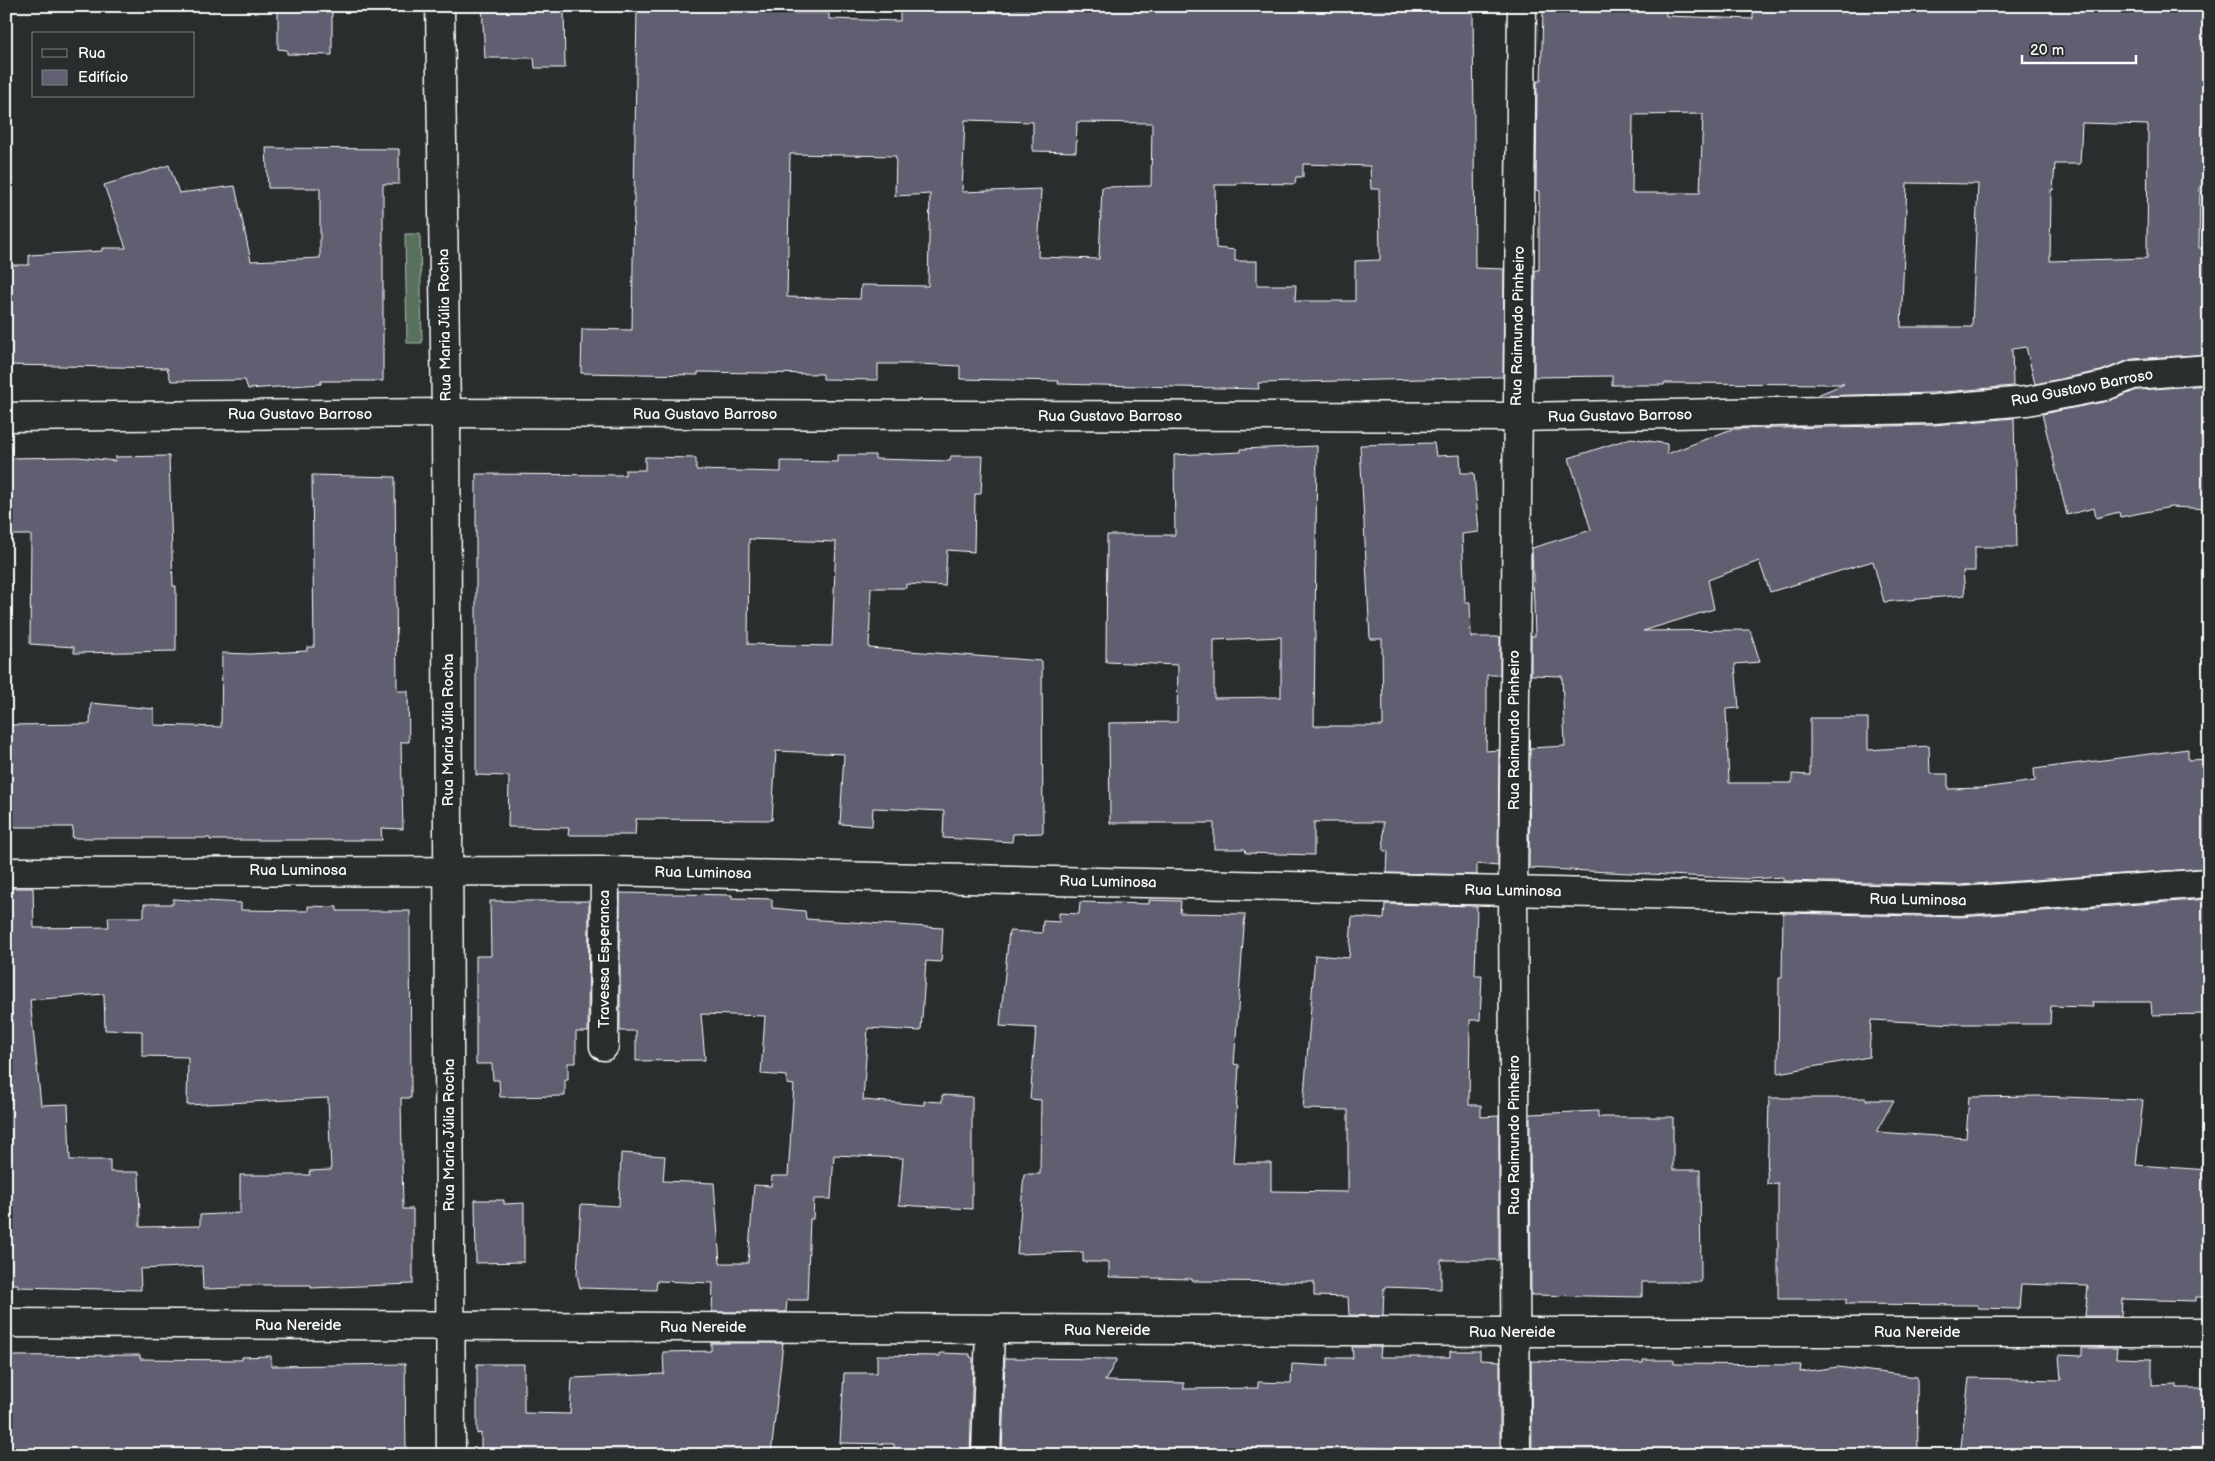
<svg xmlns="http://www.w3.org/2000/svg" width="2215" height="1461" viewBox="0 0 2215 1461" font-family="'Balsamiq Sans',sans-serif">
<style>
.green{fill:#59715d;stroke:#acb8ae}
.building{fill:#615f72;stroke:#fff;fill-rule:evenodd}
.lines{fill:none;stroke-linecap:round;stroke-linejoin:round}
.street-casing{stroke:#fff;stroke-width:31}
.secondary-casing{stroke:#fff;stroke-width:31}
.street{stroke:#2a2d2e;stroke-width:28}
.secondary{stroke:#2a2d2e;stroke-width:28}
.labels{text-anchor:middle;dominant-baseline:central;stroke-width:4.5;stroke-linejoin:round;paint-order:stroke}
.street-label{font-size:15px;fill:#fff;stroke:#2a2d2e}
</style>
<rect width="100%" height="100%" fill="#2a2d2e"/>
<filter id="ink" filterUnits="userSpaceOnUse"><feTurbulence type="fractalNoise" baseFrequency=".02" numOctaves="2"/><feDisplacementMap in="SourceGraphic" scale="10" xChannelSelector="R" yChannelSelector="G"/><feConvolveMatrix kernelMatrix="1 2 1 2 8 2 1 2 1" color-interpolation-filters="sRGB"/></filter>
<g filter="url(#ink)">
<path class="green" d="M405,234h15l2,109h-15z"/>
<path class="building" d="M278,6h54v49l-45,-1v-4l-9,-1z
M482,6h82l1,62h-30l-1,-10h-49z
M637,6l152,3v4h40v6l71,2v-10l34,1v-6l101,3 77,-3h361l2,262 29,1 -1,108 -245,6 1,6 -201,-5 1,-3 -99,-2v-13l-41,-2h-41v16l-55,-1v-5l-125,-2v3l-117,-2 1,-44 50,1zM965,120l68,2v29l43,1 1,-30 75,1 -1,63 -49,1 -3,72 -61,-2 3,-68 -79,3zM790,154l106,2 -1,40 35,-2 -2,92 -67,-1 -1,14 -73,-2zM1303,164l67,2 1,23h8l1,71 -25,1v40h-60l1,-16h-39v-24h-22v-11l-19,-2 -1,-63h22v-2l58,1 1,-7h7z
M1637,6h29v10l87,3v-12l22,-1h434v180h-9l-1,62h10v106l-77,5 -31,12 -66,13 -9,-37 -14,2 1,37 -80,7 -118,3 29,-12 -180,-1v2h-52v-9l-78,1 1,-107h4v-79l-3,-1 1,-109h4l2,-70 94,2zM1703,114l-3,79h-68l1,-78zM2082,123l66,2 -1,133 -97,3 1,-71h2l2,-26h25zM1907,183l71,1 -6,143h-71z
M266,148l133,1v35h-16v197h-62v3l-73,5 -3,-9 -74,1 -4,-13 -161,-3v-100h23v-10l73,-4v-3h24l-22,-63 65,-20 10,28 56,-7 16,75 69,-3v-70h-52z
M2209,385v124l-38,-2 -51,10 -1,-5 -23,6 -2,-10 -27,7 -25,-101 66,-13 29,-11z
M2014,418l3,129h-42v24h-12l2,24 -81,7 -11,-41 -103,31 -11,-31 -51,19 6,29 -71,22 107,-1 10,32 -25,2 4,44 -13,1 3,74h63v-9l18,1v-57h58v32l61,-4 1,28h18v15l34,-1 53,-7 -1,-12 154,-20v11l21,-1v109l-249,17 -177,-4v-4l-34,2 -220,-11 1,-120 35,-2 -3,-70 -31,-1v-39h4l-3,-88 59,-18 -22,-72 62,-20 36,6v10l65,-25 202,-4z
M1434,443l2,13 24,-1 1,18h13l5,59 -17,2 3,68h5l1,35h29v38h-13v36l-1,40 13,-1 -1,116 -21,-2v11l-90,-2 1,-22h-4l-1,-29h-69v33l-68,-2 -1,-4h-31v-26h-104l-1,-100 68,-1 1,-57 -72,-3 1,-127h68l-1,-80 67,-3v-3l76,-3 -3,280h69l-1,-87h-12l-10,-194zM1281,637v60l-67,1v-58z
M838,455h37v4l75,2 1,-5h32l-2,38h-6l-1,58 -27,-2 -2,36 -39,-2v4h-35l-2,60 173,13 1,172 -30,1 -1,8 -69,-4 1,-27 -71,-3 -1,18 -32,-2 4,-70 -68,-3 -4,69 -136,-1 -1,16h-67l1,-7 -61,-1 1,-51 -33,-1v-301l149,1v-5h20v-13l51,1v12l85,2v-11l57,1zM749,539l87,3 -4,104 -84,-2z
M169,456l4,130h3v65l-102,2v-6l-44,-3 1,-109h-25v-77l72,-1 37,4v-4z
M312,475l83,2 2,214h11l1,51h-8l2,87 -22,-1 1,12h-172v-2h-138l1,-11h-67v-102l84,-1 1,-21 63,6v16l67,2 1,-74 28,1 57,-3v-4h7z
M6,888h27l1,40 75,-1 -1,-10h36v-13h29v-5l68,4v7l67,1v-5l29,1v4h73l1,187h-10l2,111h10v75l-102,4v-3h-70l-1,3 -37,1 -1,-23 -62,3 1,21 -123,-3v-3h-12zM104,994l1,36 37,1v25l46,1 -1,48 141,-7 3,72 -22,1 1,4h-70v38l-40,2v11l-60,1 -1,-55h-29v-12h-40l-2,-56 -27,1 -11,-105z
M620,893l112,2v3l40,1v9l33,3 1,8 137,9 -2,34 -15,-1 -5,70 -53,-3 -5,72 61,5v-4l18,1v-7l30,2v112l-73,-4 4,-47 -69,-3 -3,44h-17l-1,20h-3l-3,81h-20l-1,12h-74l1,-29 -56,-2 -1,9 -76,-2 -3,-13 4,-71 38,2 2,-53 44,3 -2,25 51,2 6,80h28l6,-78 17,1 1,-10h16l6,-91 -7,-1v-8l-26,-2 4,-58 -64,-2 4,46 -69,1v-30h-16z
M2209,899v115l-57,1 -1,-13h-59l1,5 -42,-1 -1,18h-95l-84,-4 -2,37 -91,16 1,-95h3l1,-65 178,4z
M1149,900l32,1 -1,12 65,1 -11,150 5,1 -6,98h38v28l77,1v-82l-45,-1 12,-154 34,3 3,-41 32,2 1,-15 92,2 -2,69h7l-2,45h-10l-1,85h12v12l18,-1v144h-58v29l-57,-2 -1,29 -34,-1 -1,-18 -34,-1v-14l-122,-1v-2l-83,-2v-15h-26v-10l-66,2 7,-80h16l1,-74 -11,-1 6,-71 -36,-2 9,-95 33,2 1,-12 16,1v-9l20,1 1,-12 69,2z
M490,901h99l-1,131h-12v31h-8v17h-3v16l-65,1 -1,-17h-6l-1,-16h-16v-108h15z
M2038,1096l105,4 -7,65 73,5v127h-13v4l-74,-2 -1,17h-36l3,-30 -67,-2 -2,25 -41,-1v-3l-132,-1v-5h-68v-116l-11,1 2,-86h97v2h28l-18,32 90,6 3,-41z
M1598,1111v6h75v53h27l1,112h-59v15l-111,-2 -1,-181z
M475,1200h29v4l20,-1v59l-48,1z
M711,1343h72l-12,112 -107,-2v2h-183v-22l-4,1v-70h47v49l46,1 2,-36 92,-4 -1,-22 48,-1z
M1352,1347h29l-1,10h70v-6h30v9l20,1v94h-78v-6l-66,-2v8h-354l3,-97 112,1 -12,22 79,2v6l74,-1v-6l33,1 1,-19 36,2v-8h25z
M2082,1348h35l-1,10 36,1v26l25,-1v4h31l1,67h-249l9,-77 92,2 -2,-25 23,1z
M940,1353l30,1v3l3,1 -3,97h-76v-11l-54,-1 4,-70h33v-18l63,1z
M140,1355v4l102,1v-3l29,-1v10l134,-2 1,91h-400v-97h7v-2z
M1643,1360h31v4l127,1 -1,7 38,-5 79,10 1,78h-386l-1,-94 112,2z"/>
<g class="lines">
<defs>
<path id="street" d="M6,417l440,-4 1071,4 417,-8 93,-8 78,-15 28,-11 76,-6
M6,872l599,-1 1355,30 249,-18
M604,1046l1,-175
M6,1323l1508,9h695
M986,1455l4,-126"/>
<path id="secondary" d="M440,6l6,407 5,1042
M1516,1455l-3,-565 9,-884"/>
</defs>
<use href="#street" class="street-casing"/>
<use href="#secondary" class="secondary-casing"/>
<use href="#street" class="street"/>
<use href="#secondary" class="secondary"/>
</g>
</g>
<g class="labels">
<g class="street-label">
<text transform="translate(445 325) rotate(-91)">Rua Maria Júlia Rocha</text>
<text transform="translate(1518 326) rotate(-89)">Rua Raimundo Pinheiro</text>
<text transform="translate(2082 388) rotate(-11)">Rua Gustavo Barroso</text>
<text x="300" y="414">Rua Gustavo Barroso</text>
<text x="705" y="414">Rua Gustavo Barroso</text>
<text x="1110" y="416">Rua Gustavo Barroso</text>
<text transform="translate(1620 416) rotate(-1)">Rua Gustavo Barroso</text>
<text transform="translate(448 730) rotate(-90)">Rua Maria Júlia Rocha</text>
<text transform="translate(1514 730) rotate(-90)">Rua Raimundo Pinheiro</text>
<text x="298" y="870">Rua Luminosa</text>
<text transform="translate(703 873) rotate(1)">Rua Luminosa</text>
<text transform="translate(1108 882) rotate(1)">Rua Luminosa</text>
<text transform="translate(1513 891) rotate(1)">Rua Luminosa</text>
<text transform="translate(1918 900) rotate(1)">Rua Luminosa</text>
<text transform="translate(604 959) rotate(-90)">Travessa Esperanca</text>
<text transform="translate(449 1135) rotate(-90)">Rua Maria Júlia Rocha</text>
<text transform="translate(1514 1135) rotate(-90)">Rua Raimundo Pinheiro</text>
<text x="298" y="1325">Rua Nereide</text>
<text x="703" y="1327">Rua Nereide</text>
<text x="1107" y="1330">Rua Nereide</text>
<text x="1512" y="1332">Rua Nereide</text>
<text x="1917" y="1332">Rua Nereide</text>
</g>
</g>
<rect width="2215" height="1461" fill="none" stroke="#2a2d2e" stroke-width="25"/>
<rect x="12" y="12" width="2190" height="1436" fill="none" stroke="#fff" stroke-width="2" filter="url(#ink)"/>
<rect x="32" y="32" width="162" height="65" fill="#2a2d2e" stroke="#7f8182"/>
<rect x="42" y="49" width="25" height="8" fill="#2a2d2e" stroke="#7f8182"/>
<text x="78" y="58" font-size="15" fill="#ffffff">Rua</text>
<rect x="42" y="70" width="25" height="15" fill="#615f72" stroke="#7f8182"/>
<text x="78" y="82" font-size="15" fill="#ffffff">Edifício</text>
<path d="M2022 55v8h114v-8" fill="none" stroke="#ffffff" stroke-width="2.5"/>
<text x="2030" y="55" font-size="15" fill="#ffffff" stroke="#2a2d2e" stroke-width="4" paint-order="stroke">20 m</text>
</svg>
